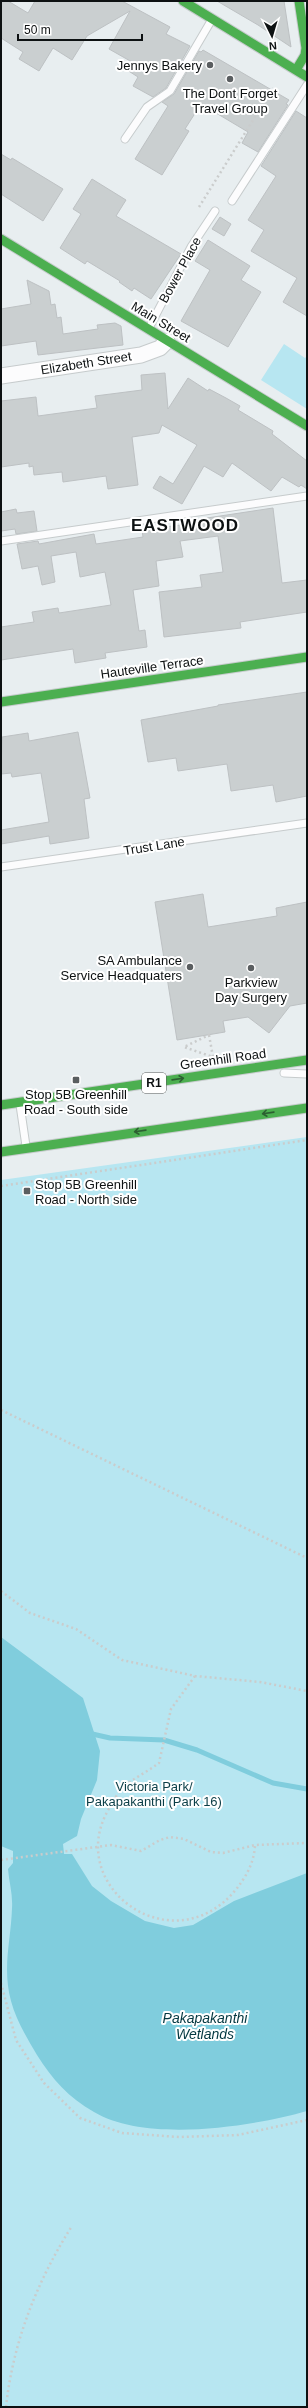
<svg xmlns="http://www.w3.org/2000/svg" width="308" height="2408" viewBox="0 0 308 2408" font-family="Helvetica,sans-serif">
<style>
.green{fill:#b7e6f1}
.water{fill:#80cddd}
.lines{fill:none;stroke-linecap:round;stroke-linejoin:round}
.stream{stroke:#80cddd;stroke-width:5}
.building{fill:#cacfd0;stroke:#bdc1c3}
.lane-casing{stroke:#c6cbcc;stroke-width:9}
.street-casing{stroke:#c6cbcc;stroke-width:17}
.fast-casing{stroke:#c6cbcc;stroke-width:11}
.path{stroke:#cacccc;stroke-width:2.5;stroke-dasharray:2 3;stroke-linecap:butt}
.lane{stroke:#fcfcfd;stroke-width:7}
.street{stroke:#fcfcfd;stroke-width:15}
.fast{stroke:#4caf50;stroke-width:9}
.oneway{stroke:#2c6031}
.poi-dot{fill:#5a5e60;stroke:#fff;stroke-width:1.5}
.labels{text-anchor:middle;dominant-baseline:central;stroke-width:4;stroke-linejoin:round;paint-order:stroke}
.shield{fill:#fff;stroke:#565859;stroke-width:1}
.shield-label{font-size:12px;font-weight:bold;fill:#0d1112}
.poi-label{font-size:13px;fill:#0d1112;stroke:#fff}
.street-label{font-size:13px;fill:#0d1112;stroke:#fff}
.park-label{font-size:13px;fill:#0b3e47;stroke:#fff}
.water-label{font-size:14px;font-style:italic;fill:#043841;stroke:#fff}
.district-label{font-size:17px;font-weight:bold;letter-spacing:1px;fill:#0d1112;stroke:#fff}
</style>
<rect width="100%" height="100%" fill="#e8eef0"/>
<path class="green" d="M284,344l21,14 2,-2v53l-46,-29z
M307,1137v1270h-306v-1227z"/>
<path class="water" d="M1,1637l82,61 17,53 -3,29 -16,39 -4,17 -14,8 1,10h8l20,32 19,15 34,20 29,7 19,-3 41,-24 73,-28v238c-56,16 -161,32 -213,1 -25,-14 -42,-33 -57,-57 -10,-17 -21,-35 -26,-54 -9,-34 0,-60 1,-93 1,-13 -3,-26 -4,-39l5,-6v-12l-12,-5z"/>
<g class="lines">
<path class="stream" d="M88,1733l22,5 54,2 33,10 76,33 34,6"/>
</g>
<path class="building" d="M1,1h7l20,12 7,-12h87l48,26 -4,7 24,12 -24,42 -13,9 -20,-11 5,-9 -11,-7 5,-8 -23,-13 21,-38 -43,25 -15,24 -19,-12 -14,23 -20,-12 4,-7 -22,-14z
M217,1h67l7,46 -33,-22z
M203,50l86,50 -3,4 2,1 -30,47 -16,-9 6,-11 -47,-28 -16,25 4,2 -27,44 -27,-16 33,-53 -6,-4 12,-8 25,-43 2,1z
M296,111l11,7v198l-24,-14 14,-24 -46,-27 13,-21 -16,-10 28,-44 -15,-10z
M1,154l10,6 1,-2 51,31 -20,32 -42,-27z
M92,179l34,21 -10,16 65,38 -30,45 -17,-11 -2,3 -13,-9 1,-1 -33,-20 -2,3 -25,-16 21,-34 -8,-5z
M220,217l11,7 -7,12 -12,-7z
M208,240l42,26 -9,14 20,12 -33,55 -47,-26 29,-51 -15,-9z
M27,280l22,11 2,14 4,-1 2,14 4,-1 2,17 35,-5 -1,-4 18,-2 6,3 2,19 -85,10 -2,-14 -35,5v-37l30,-5z
M165,373l3,36 20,-31 20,13 1,-2 17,9 14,8 -2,4 35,21 -1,3 35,27v28l-6,-4 -2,2 -17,-10 -11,14 -39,-28 -9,14 -19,-11 -22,38 -29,-16 7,-12 13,8 24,-39 -35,-20 -3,8 -27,4 6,48 -30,4 -2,-13 -43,6 -1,-10 -28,3 -1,-9 -4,1v-4l-28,4v-66l35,-4 2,19 59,-8 -2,-12 47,-6 -1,-15z
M273,508l9,75 25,-3v32l-67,10 1,6 -77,9 -5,-45 43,-5 -2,-12 23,-3 -5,-36 -38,5 3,16 -27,4 3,25 -26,4 6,41 6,-1 2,17 -42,6 1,5 -31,5 -2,-14 -72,11v-33l33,-5 -2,-10 26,-4 1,5 52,-8 -6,-33 -25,5 -4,-25 -25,4 4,26 -13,3 -4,-19 -16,3 -5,-25 21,-3 1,3 55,-10 2,10 47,-7 -1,-7 69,-9 -4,-3z
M16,509l1,4 17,-2 3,20 -21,3 -1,-5 -14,2v-19z
M307,692v104l-31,6 -3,-17 -42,6 -4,-27 -49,7 -2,-13 -28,4 -7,-42 77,-14v-1z
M78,732l12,66 -6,1 5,39 -39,6 -1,-8 -48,8v-14l48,-8 -8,-49 -29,4 -1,-4 -10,1 1,-37 26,-4 1,8z
M203,894l5,33 69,-11 -1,-8 31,-6v101l-17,3 -21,27 -21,-16 -25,4 2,11 -48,8 -22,-138z"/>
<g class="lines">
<defs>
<path id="lane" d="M125,139l22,-32 23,-16 41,-70
M232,201l75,-116
M149,328l42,-81 24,-36
M1,541l306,-45
M1,867l306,-44
M284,1073l23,1
M20,1105l6,41"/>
<path id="street" d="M1,376l140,-21 19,-7 7,-7"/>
<path id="fast" d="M183,1l124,76
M296,70l9,-15 1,-7 -7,-47
M1,239l306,187
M1,702l306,-45
M1,1105l306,-45
M1,1152l306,-44"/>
</defs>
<use href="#lane" class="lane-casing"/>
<use href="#street" class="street-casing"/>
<use href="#fast" class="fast-casing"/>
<path class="path" d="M199,207l74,-119
M209,1035l4,22 -29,-10z
M1,1186l306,-46
M1,1410l306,148
M1,1591l29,22 46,16 46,31 73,16 65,6 47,9
M195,1676l-24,33 -12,54c-12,9 -27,16 -38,26 -4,5 -8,13 -11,18 -48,77 59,157 123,86 12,-14 21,-29 22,-48
M1,1860l110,-15 30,6 19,-11 10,-3 14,2 27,13 12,1 32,-8 52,-2
M1,1983l15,57 28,43 36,35 42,15 57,4 59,-2 69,-15
M6,2407c7,-65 31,-126 66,-181"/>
<use href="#lane" class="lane"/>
<use href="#street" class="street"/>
<use href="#fast" class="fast"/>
</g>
<defs><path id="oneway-shaft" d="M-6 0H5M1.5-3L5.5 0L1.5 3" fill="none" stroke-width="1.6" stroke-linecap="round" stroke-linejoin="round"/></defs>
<g class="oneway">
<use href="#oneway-shaft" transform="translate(178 1079) rotate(-8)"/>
<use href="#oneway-shaft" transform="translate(268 1113) rotate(172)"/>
<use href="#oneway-shaft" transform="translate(140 1131) rotate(172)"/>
</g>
<g class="poi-dot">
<circle cx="210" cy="65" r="4"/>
<circle cx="230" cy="79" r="4"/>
<circle cx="190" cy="967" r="4"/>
<circle cx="251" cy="968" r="4"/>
<rect x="72" y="1076" width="8" height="8" rx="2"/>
<rect x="23" y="1187" width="8" height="8" rx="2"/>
</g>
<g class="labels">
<rect class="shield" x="142" y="1073" width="24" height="20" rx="3"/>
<g class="shield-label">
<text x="154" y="1083">R1</text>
</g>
<g class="poi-label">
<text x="202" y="65" text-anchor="end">Jennys Bakery</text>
<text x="230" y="93">The Dont Forget<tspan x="230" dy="15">Travel Group</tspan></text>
<text x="182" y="960" text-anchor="end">SA Ambulance<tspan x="182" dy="15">Service Headquaters</tspan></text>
<text x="251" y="982">Parkview<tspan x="251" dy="15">Day Surgery</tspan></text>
<text x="76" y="1094">Stop 5B Greenhill<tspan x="76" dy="15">Road - South side</tspan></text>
<text x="35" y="1184" text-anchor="start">Stop 5B Greenhill<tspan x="35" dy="15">Road - North side</tspan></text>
</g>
<g class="street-label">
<text transform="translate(180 270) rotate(-61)">Bower Place</text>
<text transform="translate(161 322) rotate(31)">Main Street</text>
<text transform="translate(86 363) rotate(-9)">Elizabeth Street</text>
<text transform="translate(152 667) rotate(-8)">Hauteville Terrace</text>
<text transform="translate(154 846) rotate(-9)">Trust Lane</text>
<text transform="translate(223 1059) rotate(-8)">Greenhill Road</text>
</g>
<g class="park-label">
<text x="154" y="1786">Victoria Park/<tspan x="154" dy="15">Pakapakanthi (Park 16)</tspan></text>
</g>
<g class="water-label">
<text x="205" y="2018">Pakapakanthi<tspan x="205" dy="16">Wetlands</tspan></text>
</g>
<g class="district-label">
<text x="185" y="525">EASTWOOD</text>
</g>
</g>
<rect width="308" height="2408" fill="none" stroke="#0d1112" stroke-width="4"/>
<g transform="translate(272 36) rotate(175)" stroke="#ffffff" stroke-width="3" paint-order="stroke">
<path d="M0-3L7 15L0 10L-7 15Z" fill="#0d1112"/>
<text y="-6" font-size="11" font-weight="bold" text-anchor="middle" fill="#0d1112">N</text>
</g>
<path d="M18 34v6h124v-6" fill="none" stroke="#0d1112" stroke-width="2"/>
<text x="24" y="34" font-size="12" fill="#0d1112" stroke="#ffffff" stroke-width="3" paint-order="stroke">50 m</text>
</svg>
